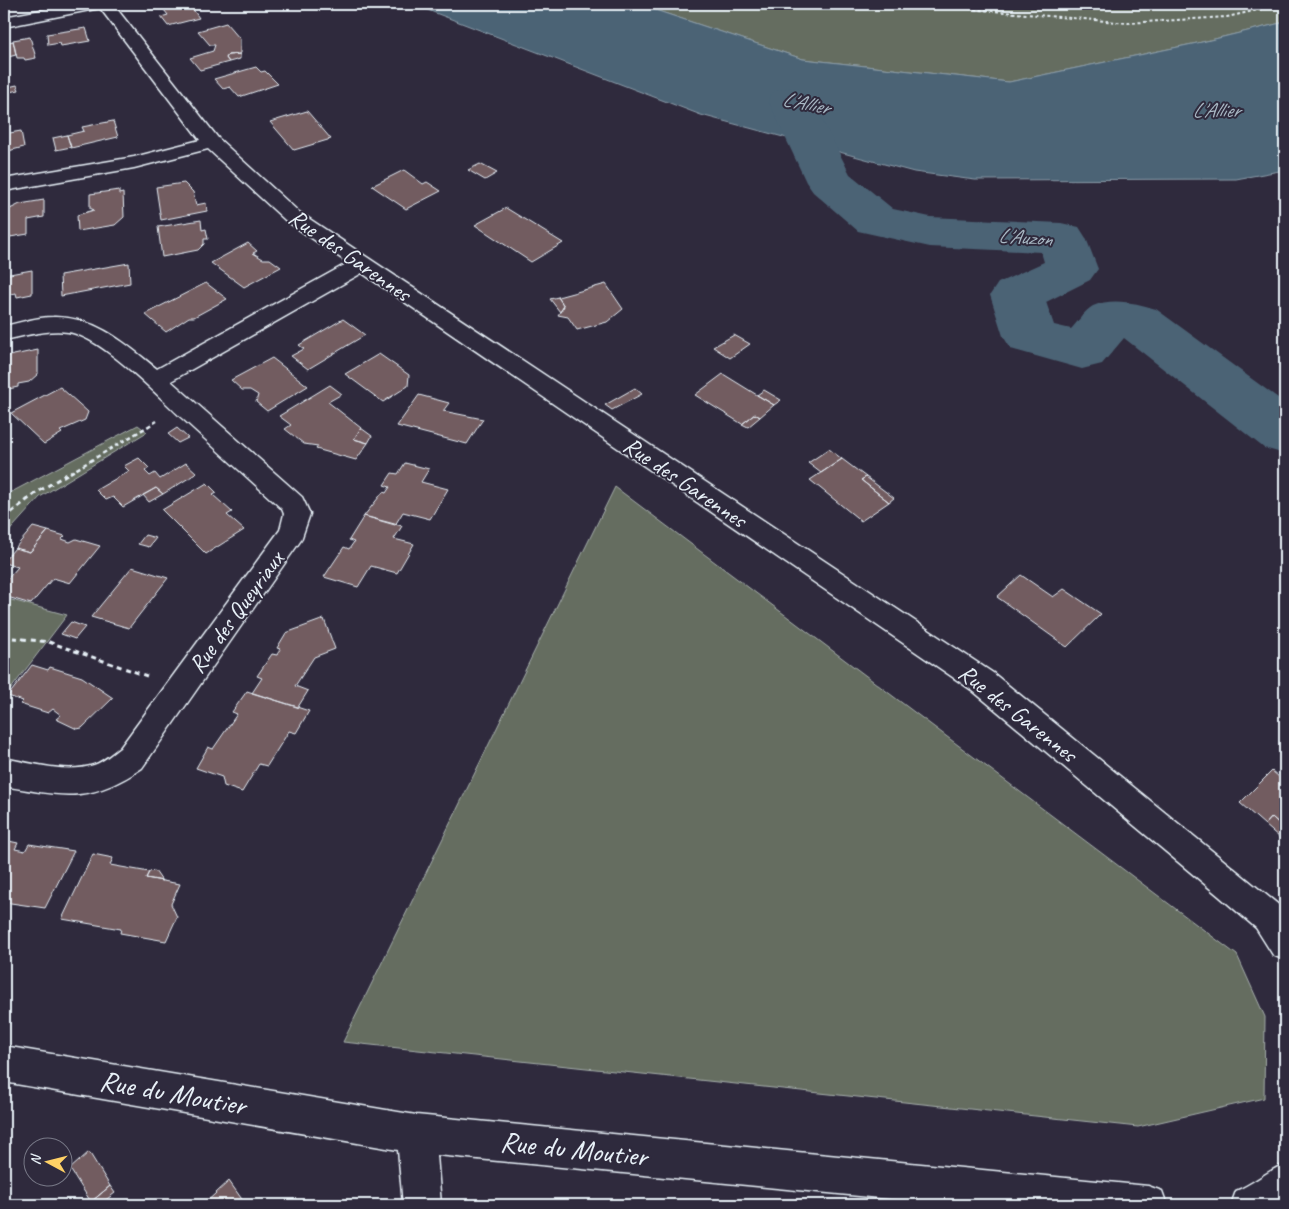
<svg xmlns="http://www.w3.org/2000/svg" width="1289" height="1209" viewBox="0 0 1289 1209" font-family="Caveat,sans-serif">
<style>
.green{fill:#656d60;stroke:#a6afac}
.water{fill:#4b6375;stroke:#8a9ca9}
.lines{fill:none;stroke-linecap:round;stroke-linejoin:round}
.river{fill:#4b6375;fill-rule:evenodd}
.building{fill:#725b61;stroke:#e8f1f8}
.minor-casing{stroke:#e8f1f8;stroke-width:3}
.path-far2{stroke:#e8f1f8;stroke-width:2;stroke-dasharray:3 2.5;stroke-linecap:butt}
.path-far1{stroke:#e8f1f8;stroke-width:2.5;stroke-dasharray:4.5 3;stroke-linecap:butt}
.path{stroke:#e8f1f8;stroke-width:3;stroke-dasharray:5 4;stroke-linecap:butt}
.minor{fill:#2f2a3d;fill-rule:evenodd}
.labels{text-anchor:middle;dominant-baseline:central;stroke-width:4;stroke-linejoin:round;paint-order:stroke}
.far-water-label{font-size:21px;font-style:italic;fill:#a9b8c4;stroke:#2f2a3d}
.street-label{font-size:24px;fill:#e8f1f8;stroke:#2f2a3d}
.near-street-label{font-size:29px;fill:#e8f1f8;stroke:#2f2a3d}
</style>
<rect width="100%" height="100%" fill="#2f2a3d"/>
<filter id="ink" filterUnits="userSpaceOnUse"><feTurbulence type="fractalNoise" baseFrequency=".02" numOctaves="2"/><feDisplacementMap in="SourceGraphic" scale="10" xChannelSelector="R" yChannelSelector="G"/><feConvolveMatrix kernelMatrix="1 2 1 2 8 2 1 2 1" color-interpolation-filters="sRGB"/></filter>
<g filter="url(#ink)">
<path class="green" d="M637,4h648v18l-83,20 -193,40 -206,-23z
M138,425l9,7 -107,65 -36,40v-41z
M615,487l622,468 28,62 -1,81 -126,29 -795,-85z
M4,598l63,17 -63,83z"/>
<path class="water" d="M412,4h225l166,55 206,23 193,-40 83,-20v148l-49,9 -261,1 -61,-8 -213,-57z"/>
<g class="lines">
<path class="river" d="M790,87l16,4 6,9 38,74 43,35 37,8 131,6 18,4 7,11 12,31 -8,11 -44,22 8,23 17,4c6,-6 14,-19 22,-23 19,-9 44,-3 63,3l129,94v51l-21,-6 -140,-110 -22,26 -20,5 -71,-20 -8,-13 -13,-41 8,-12 46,-21 -3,-10 -111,-5 -72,-16 -45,-39 -7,-10 -38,-82 6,-9z"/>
</g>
<path class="building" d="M149,4h51l2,2 -10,2 7,10 -31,8 -7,-9 7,-2 -7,-9 -8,2z
M226,23l14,16v15l-12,1 -2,3 3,4 -29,8 -10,-12 23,-7 2,-6h-5l-12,-14z
M86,28l4,13 -29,5 -1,-3 -12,2 -1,-11z
M30,37l6,21 -11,2 -1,-2h-7l-4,-18z
M13,41l3,14 -12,3v-15z
M240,54v5l-11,3 -3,-4 2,-3z
M256,67l5,5 4,-1 13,13 -39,13 -9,-10 -7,2 -9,-10z
M17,85l2,5 -15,3v-5z
M307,111l24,28 -37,11 -24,-28z
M113,121l5,16 -47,11 -4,-13 17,-4 -2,-4z
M21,131l3,16 -20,5v-18z
M67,135l4,12 -15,3 -3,-12z
M480,164l17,9 -12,7 -17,-10z
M404,170l19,14 4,-2 14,9 -35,18 -34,-23z
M184,183l9,9 3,13 10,-2 1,8 -46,9 -5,-33z
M119,190v4l4,-1 1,24 -9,8 -37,6 -1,-16 17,-5 -4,-2v-14z
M44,200v17l-16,3v14l-24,4v-30l6,-1v2l10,-5z
M506,208l57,35 -32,19 -56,-37z
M201,220l1,10 4,-1 2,10h-4v5l-6,6 -36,7 -4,-30z
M248,243l9,8 -4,2 10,6h7l11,8 -37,20 -33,-24z
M129,263l1,20 -69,13 -1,-21z
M32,270v24l-15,3 -1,-4 -12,2v-20z
M206,283l21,16 -33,18h-5l-23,15 -21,-18z
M606,284l17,25 -16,13 -30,8 -9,-13 -10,-2 6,-9 -6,-9z
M558,297l6,9 -4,6 -10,-13z
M343,319l22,16 -57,34 -17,-13 13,-7 -5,-4z
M734,335l16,9 -20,14 -17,-11z
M38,350v24l-9,8 -11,2v3l-14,3v-33z
M379,354l30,21 -1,11 -25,16 -38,-28z
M272,358l36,28 -41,25 -11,-9 2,-7 -8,-5h-8l-11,-10z
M723,374l34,21 17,10 -14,12 -5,-3 -13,10 -47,-29z
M330,385l12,9 -14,8 33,26 -7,11 14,4 -12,17 -40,-11 2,-3 -14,-2 -19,-15 6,-4 -12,-9z
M60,387l28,25 -3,8 -25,11 2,2 -18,11 -33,-31z
M635,388l7,6 -30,16 -7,-5z
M764,390l17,10 -7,5 -17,-10z
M419,395l30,8 -6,8 40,8 -16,25 -70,-18z
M755,414l5,3 -12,10 -6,-3z
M177,428l11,10 -10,5 -10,-9z
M361,428l11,8 -4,7 -14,-4z
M829,449l13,10 -21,14 -13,-10z
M139,458l10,10 -4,3 5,5 5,-3 5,6 26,-16 11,10 -34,21 -7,-6 -33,19 -10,-10 -7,3 -10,-10 33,-19 -5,-5z
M842,459l24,18 -5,3 28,22 -28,19 -51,-41z
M405,463l24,6 -8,13 27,7 -18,30 -27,-7 -8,13 -31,-9 19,-24 3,1 4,-6 -6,-2 8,-12 6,1z
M866,477l28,21 -5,4 -28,-22z
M207,483l10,10 -4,2 19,17 -5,3 17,15 -38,24 -44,-44z
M156,488l7,6 -14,8 -6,-7z
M364,516l38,10 -8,13 20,5 -17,29 -26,-7 -13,21 -34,-10 20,-30 5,2 5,-7 -5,-2z
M33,527l15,4 -18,21 -15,-4z
M48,531l17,5 -3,3 8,3 6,-3 24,7 -30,37 -17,-5 -22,26 -27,-8v-13l14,-16 -14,-4v-2l11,-13 15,4z
M145,535l11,3 -7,9 -11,-3z
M132,567l36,11 -39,50 -38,-11z
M1021,575l32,22 11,-8 37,25 -34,33 -70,-50z
M324,619l11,30 -21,8 -19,29 13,5 -10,16 -46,-14 10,-15 -5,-2 15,-22 5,1 3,-6 -3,-1 9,-15z
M71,622l14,5 -10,12 -14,-5z
M32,665l16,5 2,-3 32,10 31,21 -31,30 -5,1 -21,-10 5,-4 -8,-6 -5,4 -28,-9 3,-3 -15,-5z
M247,691l62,20 -13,22 -7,-2 -22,35 -8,-2 -17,28 -18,-6 -2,-9 -26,-9 12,-21 5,2 24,-35 -5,-2z
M1272,771l13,11v47l-13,-12 -7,8 -25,-22z
M1272,817l13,12 -6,8 -14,-12z
M4,840l14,3 -3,6 10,2 4,-7 45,7 -29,57 -41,-6z
M93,854l20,4 -3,7 39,7 -3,6 34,6 -9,20 6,13 -11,24 -46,-8 1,-4 -59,-10z
M155,871l7,10 -16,-3 3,-6z
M89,1152l21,34 -19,16 -21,-33z
M229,1181l17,24h-43z
M110,1186l5,7 -16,12h-6l-2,-3z"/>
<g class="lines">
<defs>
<path id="minor" d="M72,4h41l105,134 81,74 694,461 287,233 5,8v46l-12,-5 -17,-27 -37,-32 -246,-205 -611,-418 -191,108 131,116 8,17 -9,26 -159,228c-53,36 -79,28 -138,18v-28c27,5 62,16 90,7 9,-3 18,-11 26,-17l160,-218 4,-16 -2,-5c-33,-30 -66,-60 -99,-90 -26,-24 -81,-82 -115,-87 -21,-3 -43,4 -64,8v-14c16,-3 32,-9 49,-9 42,-1 73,27 104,52l191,-106 -63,-43 -77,-71 -74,19 -130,23v-12l130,-22 66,-17 -100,-132 -96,19v-10z
M4,1046l412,69 732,71 14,5 5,14h-215l-515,-50 4,50h-38l-5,-55 -394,-68z
M1285,1164v41h-54l5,-14c18,-7 31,-20 49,-27z"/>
</defs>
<use href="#minor" class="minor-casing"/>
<path class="path-far2" d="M936,4l45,6 147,13 99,-6 56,-13"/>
<path class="path-far1" d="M70,473l87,-52"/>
<path class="path" d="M4,518l32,-25 36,-22
M4,637l45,5 98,34"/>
<use href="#minor" class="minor"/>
</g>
</g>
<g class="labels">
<g class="far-water-label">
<text transform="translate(806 103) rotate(11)">L'Allier</text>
<text x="1216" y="110">L'Allier</text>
<text transform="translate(1025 237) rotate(4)">L'Auzon</text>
</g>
<g class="street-label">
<text transform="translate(350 255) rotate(35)">Rue des Garennes</text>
<text transform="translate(685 482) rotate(34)">Rue des Garennes</text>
<text transform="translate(236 612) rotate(-54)">Rue des Queyriaux</text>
<text transform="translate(1018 713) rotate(38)">Rue des Garennes</text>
</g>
<g class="near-street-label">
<text transform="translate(173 1093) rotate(10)">Rue du Moutier</text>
<text transform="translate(574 1149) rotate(6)">Rue du Moutier</text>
</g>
</g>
<rect width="1289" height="1209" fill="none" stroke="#2f2a3d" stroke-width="20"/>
<rect x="10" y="10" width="1269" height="1189" fill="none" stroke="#e8f1f8" stroke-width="2" filter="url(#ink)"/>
<g transform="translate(48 1162) rotate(277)"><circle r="24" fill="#2f2a3d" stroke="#797a88"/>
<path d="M0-4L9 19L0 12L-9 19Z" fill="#ffd166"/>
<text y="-8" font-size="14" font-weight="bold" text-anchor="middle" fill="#e8f1f8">N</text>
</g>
</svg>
